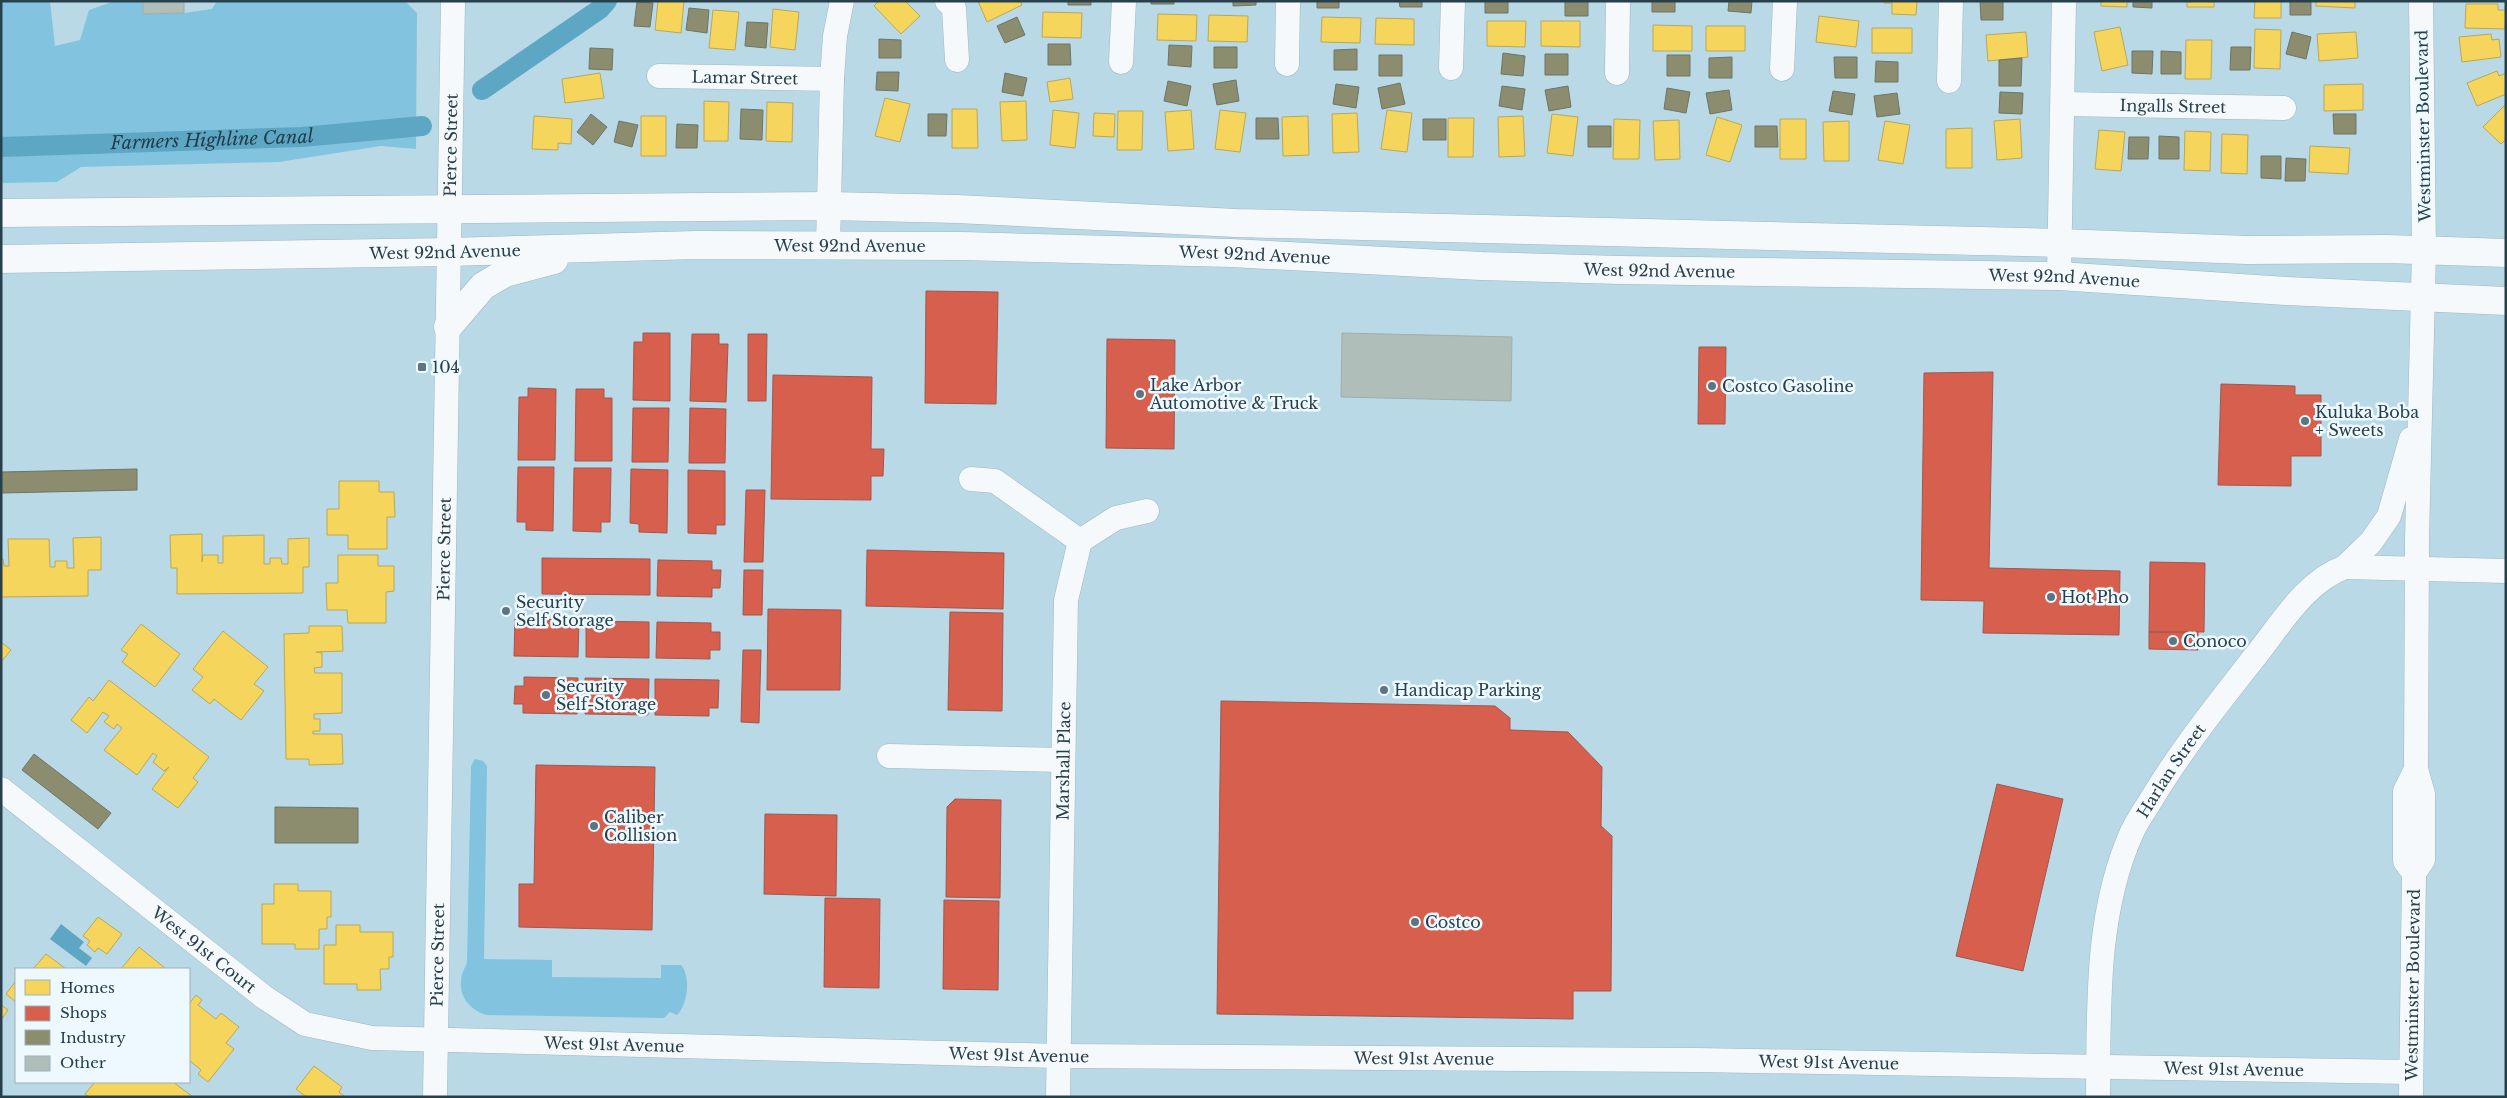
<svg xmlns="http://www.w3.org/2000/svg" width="2507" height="1098" viewBox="0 0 2507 1098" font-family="'Libre Baskerville',serif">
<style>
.green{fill:#82c4df}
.water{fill:#5ea7c4}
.homes{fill:#f6d55c;stroke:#b8a857}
.shops{fill:#d6604d;stroke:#a2564c}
.industry{fill:#8c8c6e;stroke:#6e7564}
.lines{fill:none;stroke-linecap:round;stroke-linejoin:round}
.canal{stroke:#5ea7c4;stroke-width:20}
.building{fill:#b0beba;stroke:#a0aeaa}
.minor-casing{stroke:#9eb6c1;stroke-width:25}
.major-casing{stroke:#9eb6c1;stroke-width:29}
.minor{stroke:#f5f9fb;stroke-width:24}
.major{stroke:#f5f9fb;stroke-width:28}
.poi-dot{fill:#5b7682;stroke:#eef9ff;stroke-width:2}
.labels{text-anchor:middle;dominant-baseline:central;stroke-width:5;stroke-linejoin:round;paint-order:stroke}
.street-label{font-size:16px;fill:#28404b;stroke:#eef9ff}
.poi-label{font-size:16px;fill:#28404b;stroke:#eef9ff;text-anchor:start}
.water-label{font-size:18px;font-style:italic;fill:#223d49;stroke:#eef9ff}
</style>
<rect width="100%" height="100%" fill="#bad9e7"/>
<path class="green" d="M1,1h49l5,45 25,-6 9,-30 26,-9h28v13l41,-1 28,-4 5,-8h188l12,12 -1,136 -35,-3 -102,16 -198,5 -24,15 -56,1z
M475,759l8,2 4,5 -3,193 68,1v17l109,1v-13h20c10,11 7,40 -4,50l-7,-3 -6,6 -177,-3c-15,-4 -28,-17 -26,-34 0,-6 4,-13 6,-19l4,-196z"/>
<path class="water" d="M61,924l23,18 -5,6 13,10 -6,8 -36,-27z"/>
<path class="homes" d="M658,1h26l-3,32 -26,-3z
M879,1h26l15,15 -19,18 -27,-28z
M978,1h42l2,4 -35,17z
M1884,1h33l-1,14 -24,-1v-11h-8z
M2101,1h26v6l-26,-1z
M2187,1h27v6h-27z
M2255,1h26v17h-27z
M2316,1h39v7l-39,-2z
M2466,4h32v6h8l-1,19 -40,-1z
M773,9l26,3 -4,38 -25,-3z
M713,10l26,2 -4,38 -26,-2z
M1043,12l39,1 -1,25 -39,-1z
M1158,14l39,1 -1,26 -39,-1z
M1209,15l39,1 -1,26 -39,-1z
M1819,16l40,5 -3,26 -40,-5z
M1322,17l39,1 -1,25 -39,-1z
M1376,18l38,1v26l-39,-1z
M1487,21h39l-1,26 -38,-1z
M1541,21h39v26l-39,-1z
M1653,25l39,1v25h-39z
M1706,26h39v25h-39z
M2120,27l8,38 -26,6 -8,-39z
M1872,28h40v25h-40z
M2255,29l26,1 -1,39 -26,-1z
M2026,32l2,25 -40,4 -2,-26z
M2356,32l2,26 -39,3 -2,-27z
M2491,34l1,6 7,-1 2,18 -39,5 -3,-25z
M2186,40h26l-1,39h-26z
M2497,71l2,5 7,-3v21l-29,12 -10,-23z
M600,73l4,25 -39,5 -3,-24z
M1070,78l3,21 -23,3 -3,-20z
M2363,84v26l-39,1v-26z
M885,98l25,6 -10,38 -25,-6z
M704,101l25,1 -1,39h-24z
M1026,101l1,39 -25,1 -2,-39z
M767,102l26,1 -1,39 -26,-1z
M2506,104v35l-5,5 -18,-17z
M952,109h25l1,39h-26z
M1053,110l26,3 -4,35 -25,-3z
M1191,110l3,39 -26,2 -3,-39z
M1220,110l26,3 -6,39 -25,-3z
M1387,110l25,3 -5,39 -26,-3z
M1118,111h25l-1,39h-25z
M1094,113l21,1 -1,23 -21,-1z
M1357,113l2,39 -26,1 -1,-39z
M1552,114l26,3 -5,39 -26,-3z
M534,116l38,3 -1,25 -13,-1v7l-26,-1z
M641,116h25v40h-25z
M1308,116l1,39 -26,1 -1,-39z
M1523,116l2,40 -26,1 -1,-40z
M1717,117l25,8 -12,37 -24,-7z
M1448,118h26l-1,39h-25z
M1614,119l26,1 -1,39h-26z
M1780,119h26v40h-26z
M2020,119l2,39 -25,2 -3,-39z
M1679,120l1,39 -25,1 -2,-39z
M1849,121v40h-25l-1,-39z
M1885,121l25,4 -7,39 -25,-4z
M1972,128v40h-26v-39z
M2099,130l26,2 -4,39 -26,-2z
M2185,131l26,1 -1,39 -26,-1z
M2222,134l26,1 -1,39 -26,-1z
M2310,146l40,2 -2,26 -39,-2z
M339,481h40v11h15l1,25h-8v32h-39v-14h-21v-26h12z
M202,534v28l1,-7h15v8h5v-27l41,-1v29h6v-6h11l1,6h6v-25l21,-1v29h-6v26l-126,1v-26h-6l-1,-33z
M101,537v33h-13v26l-87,1v-38h2l1,7h5l-1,-27h41l1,28h5v-6h12v7h7l-1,-30z
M338,555h40v11h16v25l-8,1v31h-38l-1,-13h-20l-1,-27h12z
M141,624l39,30 -25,33 -33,-25 6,-8 -7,-4z
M309,626h33l1,25 -27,1 6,1v14l-8,1 1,5h27v40l-28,1v5h6v12h-7v3h29l1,30 -34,1v-6h-23l-2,-125 25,-1z
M223,631l45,36 -14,17 10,7 -23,29 -27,-21 -4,5 -18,-14 11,-13 -10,-8z
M1,642l10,8 -10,12z
M109,680l100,77 -16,21 5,4 -20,26 -26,-19 17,-22 -5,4 -11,-9 4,-6 -4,-3 -16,22 -33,-25 18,-22 -5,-4 -3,5 -10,-7 5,-6 -6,-4 -16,21 -16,-13 18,-23 4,4z
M274,884h24v7h33v26h-4v12h-8v20h-24v-5h-33v-40h12z
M98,917l24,17 -15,20 -9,-6 -3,4 -8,-7 3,-4 -7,-5z
M336,925h24v7h33v25h-4v12h-9l1,21h-24v-6h-33v-39h12z
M139,947l27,22h-45z
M46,954l20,15h-33z
M16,981v21l-10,-8z
M196,995l6,5 -4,5 18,14 5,-6 18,14 -13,16 8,6 -26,33 -10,-8 3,-4 -12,-10v-56z
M1,1005l7,5 -7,10z
M314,1066l28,21 -3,5 6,5h-39l-10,-8z
M95,1082h78l20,15h-104l-4,-3z"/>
<path class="shops" d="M926,291l72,1 -2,112 -71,-1z
M643,333h27v68l-37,-1 1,-58h9z
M692,334h27v10h9l-2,58 -36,-1z
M748,334h19l-1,67h-18z
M1107,339l68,1 -1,109 -68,-1z
M1699,347h27l-1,77h-27z
M1993,372l-4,196 131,3 -1,64 -136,-2 1,-32 -63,-1 3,-227z
M773,375l99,2 -1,72h13l-1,27h-12v24l-100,-1z
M2221,384l74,2v9h26v61h-30v30l-73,-1z
M528,388l28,1 -1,71h-37l1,-63h9z
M576,389h28v9h8v63h-37z
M633,408h36l-1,54h-36z
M690,408l36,1 -1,54h-36z
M518,467h36l-1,64 -27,-1v-8h-9z
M574,468h37l-1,54h-9v10l-28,-1z
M631,469l37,1 -1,63 -28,-1v-8l-9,-1z
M688,470l37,1v54h-9v9l-28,-1z
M746,490h19l-2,72h-19z
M867,550l137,3 -1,56 -137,-3z
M542,558l108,1v36l-108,-1z
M658,560l54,1v9h9l-1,18h-8v9l-55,-1z
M2150,562l55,1 -1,69h-55z
M744,570h19l-1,45h-19z
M768,609l73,1 -1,80h-73z
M950,612l53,1 -1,98 -54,-1z
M515,619l64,1 -1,37 -64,-1z
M586,621l63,1v36l-63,-1z
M657,622l54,1v9h9v18h-10v9l-54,-1z
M2149,632h49v18l-49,-1z
M743,650h18l-2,73 -18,-1z
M524,677l54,1 -1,36 -54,-1v-9h-9l1,-18h9z
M585,678l64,1 -1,36 -63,-1z
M655,679l64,1 -1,28h-9v8l-54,-1z
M1221,701l274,5 15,12v12l58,2 34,35 -1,59 11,10 -1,155h-38v28l-356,-5z
M536,765l119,2 -3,163 -133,-3v-43h15z
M1997,784l66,15 -40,172 -67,-15z
M955,799l46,1 -1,98 -54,-1 1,-90z
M765,814l72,1 -1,81 -72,-2z
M825,898l55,1 -1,89 -55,-1z
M944,900l55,1 -1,89 -55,-1z"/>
<path class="industry" d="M1068,1h23v4h-23z
M1151,1h23v3h-23z
M1233,1h23v4l-23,1z
M1317,1h22v7h-22z
M1399,1h23v6h-22z
M1485,1h23v12h-23z
M1565,1h23v15h-23z
M1652,1h23v11h-23z
M1729,1h23l-1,12 -23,-2z
M1980,1h23v19h-22z
M2133,1h19v7l-19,-1z
M2290,1h21v14h-21z
M637,2l16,1 -3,24 -16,-1z
M689,8l20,2 -2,23 -21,-3z
M1017,17l8,18 -20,8 -8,-17z
M747,22l21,1 -2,25 -21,-2z
M2292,32l19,5 -5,22 -20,-5z
M879,39l22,1v18h-22z
M1048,44h22l1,21h-23z
M1169,45l23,1 -1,21 -23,-2z
M1214,47h23v21h-23z
M2231,47h20l-1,23h-20z
M590,48l23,1 -1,21 -23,-1z
M1357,49v21h-23v-20z
M2132,51h21l-1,23 -20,-1z
M2161,51l20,1v22h-20z
M1503,53l22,3 -2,20 -22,-2z
M1545,54h23v21h-23z
M1379,55h23v21h-23z
M1667,55h23v21h-23z
M1732,57v21h-23v-20z
M1834,57h23v21h-22z
M2022,58l-1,28h-22v-26z
M1876,61l22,1v20h-23z
M877,72h22l-1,19 -22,-1z
M1005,73l22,5 -4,18 -21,-4z
M1236,80l3,21 -22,4 -4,-21z
M1168,81l23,5 -4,20 -23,-5z
M1400,83l5,21 -23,5 -4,-21z
M1336,84l23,3 -3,21 -23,-4z
M1502,86l23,3 -3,21 -23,-4z
M1568,86l3,21 -22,4 -4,-21z
M1667,88l23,4 -4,21 -22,-4z
M1729,90l3,20 -22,4 -4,-21z
M1833,91l22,3 -3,21 -23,-4z
M2000,92l23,1 -1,21 -23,-1z
M1897,93l3,21 -23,3 -3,-21z
M741,109l22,1 -1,30 -22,-1z
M591,114l16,13 -14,18 -16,-13z
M928,114h19l-1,22h-18z
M2333,114h23v20h-22z
M1256,118h22l1,21h-23z
M1423,119h23v21h-23z
M619,121l19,4 -6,22 -18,-5z
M677,124l21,1 -1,23h-21z
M1588,126h23v21h-23z
M1755,126h22l1,21h-23z
M2159,136l20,1v22h-20z
M2129,137h20l-1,22h-20z
M2261,156h20v23l-20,-1z
M2286,158l20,1 -1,22h-20z
M137,469v21l-136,3v-21z
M34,754l77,59 -13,16 -76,-59z
M275,807l83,1v35h-83z"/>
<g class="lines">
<g class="canal">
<path d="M482,90l118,-81 7,-8"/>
<path id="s1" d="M1,147l301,-10 120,-11"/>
</g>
</g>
<path class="building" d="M143,1h41v12l-41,1z
M1342,333l170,4 -1,64 -170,-4z"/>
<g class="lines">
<defs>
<g id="minor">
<path d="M947,1l7,7 3,52"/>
<path d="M1121,62l3,-61"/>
<path d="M1287,64l1,-63"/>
<path d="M1451,68l2,-67"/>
<path d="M1782,69l3,-68"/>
<path d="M1617,73l1,-72"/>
<path id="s2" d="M659,76l173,3"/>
<path d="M1949,81l2,-80"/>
<path id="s3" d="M2063,104l221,4"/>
<path d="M828,245l4,-166 3,-43 7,-35"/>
<path d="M2059,276l5,-275"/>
<path d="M971,479l24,2 85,60"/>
<path d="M2345,567l26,-25 18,-26 22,-77"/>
<path d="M889,756l174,4"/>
<path id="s4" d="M1,789l263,208 41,27 67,14 687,18 638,4 714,12"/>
<path d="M2414,873l-9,-12v-70l11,-22"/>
<path id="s5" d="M435,1097l18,-1096"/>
<path id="s6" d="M1058,1097l8,-497 14,-59 36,-23 31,-7"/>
<path id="s7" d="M2098,1097c1,-88 -3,-183 34,-265 5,-11 13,-22 19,-32 30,-50 66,-95 102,-141 27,-33 51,-77 92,-92l161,4"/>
<path id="s8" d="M2411,1097l3,-224 9,-13v-66l-7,-25 1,-229 7,-290 -3,-249"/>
</g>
<g id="major">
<path d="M1,213l828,-7 128,3 279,14 824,20 187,7 140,-1 119,4"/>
<path id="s9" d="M1,259l448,-7 247,-7 266,1 269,7 250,13 139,4 439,6 227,15 220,10"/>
<path d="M448,327l35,-41 22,-13 49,-13"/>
</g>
</defs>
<use href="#minor" class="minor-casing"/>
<use href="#major" class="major-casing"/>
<use href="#minor" class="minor"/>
<use href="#major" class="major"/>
</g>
<g class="poi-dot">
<rect x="417" y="362" width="10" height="10" rx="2.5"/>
<circle cx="1712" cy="386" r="5"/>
<circle cx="1140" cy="394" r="5"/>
<circle cx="2305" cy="421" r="5"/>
<circle cx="2051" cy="597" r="5"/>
<circle cx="506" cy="611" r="5"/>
<circle cx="2173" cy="641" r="5"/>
<circle cx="1384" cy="690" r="5"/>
<circle cx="546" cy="695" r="5"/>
<circle cx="594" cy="826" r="5"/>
<circle cx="1415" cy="922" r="5"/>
</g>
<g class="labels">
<g class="street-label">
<text stroke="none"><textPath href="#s2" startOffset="86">Lamar Street</textPath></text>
<text stroke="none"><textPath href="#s3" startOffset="110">Ingalls Street</textPath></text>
<text transform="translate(2423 126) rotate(-91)">Westminster Boulevard</text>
<text stroke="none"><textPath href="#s5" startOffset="952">Pierce Street</textPath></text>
<text stroke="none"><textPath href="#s9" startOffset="849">West 92nd Avenue</textPath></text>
<text stroke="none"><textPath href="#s9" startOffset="444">West 92nd Avenue</textPath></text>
<text stroke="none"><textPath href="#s9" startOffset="1254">West 92nd Avenue</textPath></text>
<text stroke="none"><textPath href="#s9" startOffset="1659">West 92nd Avenue</textPath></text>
<text stroke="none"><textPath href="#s9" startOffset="2064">West 92nd Avenue</textPath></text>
<text stroke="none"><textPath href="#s5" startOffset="548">Pierce Street</textPath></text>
<text stroke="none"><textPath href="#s6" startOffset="336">Marshall Place</textPath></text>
<text stroke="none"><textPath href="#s7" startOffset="342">Harlan Street</textPath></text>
<text stroke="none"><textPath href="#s4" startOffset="259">West 91st Court</textPath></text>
<text stroke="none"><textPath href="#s5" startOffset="142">Pierce Street</textPath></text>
<text stroke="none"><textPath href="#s8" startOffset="112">Westminster Boulevard</textPath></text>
<text stroke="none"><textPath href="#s4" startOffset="695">West 91st Avenue</textPath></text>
<text stroke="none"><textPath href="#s4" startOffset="1100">West 91st Avenue</textPath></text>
<text stroke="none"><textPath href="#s4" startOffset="1505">West 91st Avenue</textPath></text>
<text stroke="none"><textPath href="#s4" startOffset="1910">West 91st Avenue</textPath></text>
<text stroke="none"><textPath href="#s4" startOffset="2315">West 91st Avenue</textPath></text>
</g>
<g class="poi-label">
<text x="432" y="367">104</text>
<text x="1150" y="385">Lake Arbor<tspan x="1150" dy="18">Automotive &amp; Truck</tspan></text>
<text x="1722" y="386">Costco Gasoline</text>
<text x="2315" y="412">Kuluka Boba<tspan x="2315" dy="18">+ Sweets</tspan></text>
<text x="2061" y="597">Hot Pho</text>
<text x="516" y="602">Security<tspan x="516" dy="18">Self Storage</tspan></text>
<text x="2183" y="641">Conoco</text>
<text x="556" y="686">Security<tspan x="556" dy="18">Self-Storage</tspan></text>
<text x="1394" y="690">Handicap Parking</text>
<text x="604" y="817">Caliber<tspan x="604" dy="18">Collision</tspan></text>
<text x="1425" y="922">Costco</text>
</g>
<g class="water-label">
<text stroke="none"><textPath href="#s1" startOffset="211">Farmers Highline Canal</textPath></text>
</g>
</g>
<rect width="2507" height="1098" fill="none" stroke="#28404b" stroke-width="5"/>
<rect x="15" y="968" width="175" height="115" fill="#eef9ff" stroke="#9fafb7"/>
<rect x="25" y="980" width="25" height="15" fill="#f6d55c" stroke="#9fafb7"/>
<text x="60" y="993" font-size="15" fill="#28404b">Homes</text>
<rect x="25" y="1006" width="25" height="15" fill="#d6604d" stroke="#9fafb7"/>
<text x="60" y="1018" font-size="15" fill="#28404b">Shops</text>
<rect x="25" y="1030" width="25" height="15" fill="#8c8c6e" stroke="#9fafb7"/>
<text x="60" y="1043" font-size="15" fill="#28404b">Industry</text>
<rect x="25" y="1056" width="25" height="15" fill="#b0beba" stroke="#9fafb7"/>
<text x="60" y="1068" font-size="15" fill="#28404b">Other</text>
</svg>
